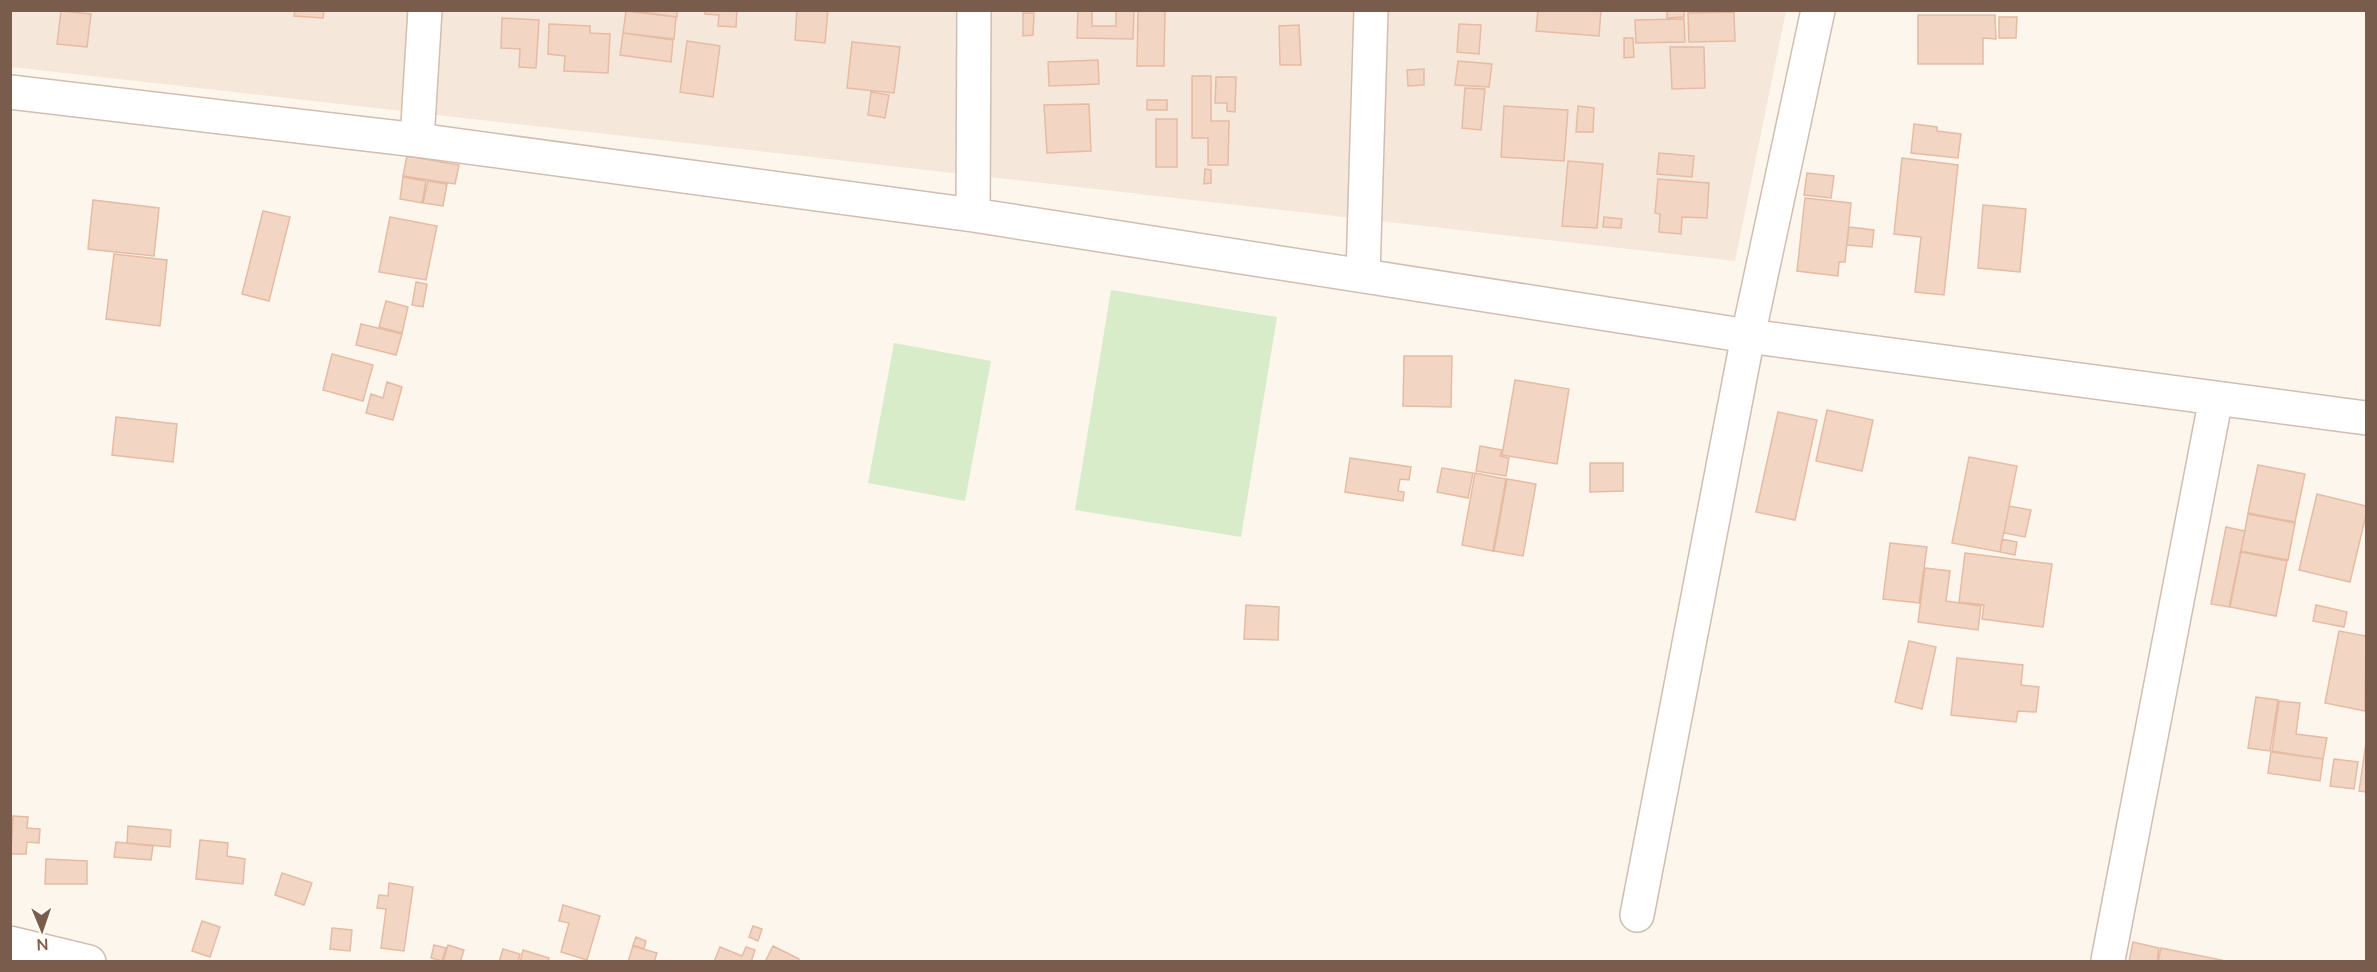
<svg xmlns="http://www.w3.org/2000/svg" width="2377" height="972" viewBox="0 0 2377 972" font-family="'Nunito Sans',sans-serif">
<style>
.residential{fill:#f5e8da}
.green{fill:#d8ecc9}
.building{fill:#f3d5c3;stroke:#e6bba3;stroke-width:1.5}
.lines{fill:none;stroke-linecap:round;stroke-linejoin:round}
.minor-casing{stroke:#d1beb0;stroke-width:36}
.minor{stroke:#fff;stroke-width:33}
</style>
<rect width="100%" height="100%" fill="#fdf6ec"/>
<path class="residential" d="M11,10l1775,1 -51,250 -1724,-194z"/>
<path class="green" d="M1111,290l166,27 -36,220 -166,-27z
M894,343l97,18 -26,140 -97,-18z"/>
<path class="building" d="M295,10h29l-1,8 -29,-2z
M629,10h48v7z
M705,10h32l-1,17 -18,-1 1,-11 -14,-1z
M797,10h31l-3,33 -30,-3z
M1078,10h14v16h24v-16h18l-1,29 -56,-1z
M1138,10h27l-1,56h-27z
M1538,10h63l-2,26 -63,-5z
M1667,10h17v7l-17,1z
M61,11l30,3 -4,33 -30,-3z
M626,11l50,6 -2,22 -51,-6z
M1734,12l1,29 -46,1 -1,-29z
M1023,13h11l-1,22 -10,1z
M1918,15h77l1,24 -13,-1v26h-65z
M1999,17h18l-1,21h-17z
M502,18l37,2 -3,48 -17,-1 1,-18 -19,-1z
M1684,19l1,23 -49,1 -1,-23z
M549,24l41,2v7l20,1 -2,39 -44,-2 1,-15 -17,-2z
M1459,24l22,1 -2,29 -22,-2z
M1299,25l2,40h-21l-1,-39z
M623,33l50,7 -2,22 -51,-7z
M1624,38h9l1,19 -10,1z
M687,41l33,5 -7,51 -33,-5z
M852,42l48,5 -6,46 -47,-5z
M1670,47h34l1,41 -33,1z
M1098,60l1,24 -50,2 -1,-24z
M1458,61l34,3 -3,23 -34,-2z
M1424,69v16l-16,1 -1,-16z
M1192,76h19v45h18l-1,44h-20v-27h-16z
M1216,77h20l-1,35 -8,-1v-8h-12z
M1465,88l20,1 -4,41 -19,-2z
M871,92l18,3 -4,23 -17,-3z
M1147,100h20v10h-20z
M1089,104l2,47 -44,2 -3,-48z
M1504,106l64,4 -4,51 -63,-4z
M1578,106l16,2 -1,24h-17z
M1156,119h21v48h-21z
M1914,124l23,3v4l24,3 -3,24 -47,-5z
M1659,153l35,3 -2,21 -35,-3z
M407,156l52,9 -4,19 -52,-8z
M1902,158l56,7 -14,130 -29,-3 6,-55 -27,-3z
M1568,161l35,3 -6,64 -35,-2z
M1205,169l6,1v13l-7,1z
M1807,173l27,3 -3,22 -27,-3z
M403,177l23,4 -4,22 -22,-4z
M1658,179l51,4 -2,35 -25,-1 -1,17 -22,-2 1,-18 -5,-1z
M428,181l19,3 -4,22 -20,-3z
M1805,198l46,5 -6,59h-6l-1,14 -41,-5z
M93,200l66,8 -5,48 -66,-7z
M1983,205l43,4 -6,63 -42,-4z
M263,211l27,6 -21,84 -27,-7z
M390,217l47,9 -11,54 -47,-8z
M1604,217l18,2 -1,9 -18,-1z
M1849,227l25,3 -2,17 -25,-2z
M114,254l53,6 -7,66 -54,-7z
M416,282l11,2 -4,23 -11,-2z
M386,301l22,6 -6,26 -23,-6z
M361,324l41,10 -6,21 -40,-10z
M332,354l41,11 -10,36 -40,-11z
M1404,356h48l-1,51 -48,-1z
M1515,380l54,9 -12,75 -55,-9z
M387,382l15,5 -9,33 -27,-7 5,-19 12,4z
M1827,410l46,10 -11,51 -46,-10z
M1778,412l39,8 -22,100 -39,-8z
M116,417l61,7 -4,38 -61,-7z
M1480,446l22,4 -2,6 9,2 -3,18 -30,-5z
M1969,457l48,9 -17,86 -48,-9z
M1350,458l61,9 -2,13 -9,-1 -2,12 6,1 -1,9 -58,-9z
M1590,463h33v28l-33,1z
M2258,465l47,9 -10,48 -47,-9z
M1442,468l31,5 -5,25 -31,-6z
M1475,473l31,6 -13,72 -31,-6z
M1507,479l29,5 -13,72 -29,-5z
M2317,494l49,12v9l-16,67 -51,-12z
M2009,506l22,4 -6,27 -21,-4z
M2248,514l47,9 -7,37 -47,-9z
M2226,527l19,4 -16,76 -18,-3z
M2002,539l15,3 -2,13 -15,-3z
M1890,543l37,4 -8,56 -36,-4z
M2241,552l46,9 -11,55 -46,-9z
M1965,553l87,11 -9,63 -61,-8 2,-14 -25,-3z
M1925,568l25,3 -4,30 35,5 -3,24 -60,-8z
M1246,605l33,2 -1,33 -34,-1z
M2316,605l31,7 -3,15 -31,-6z
M2339,631l27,5 -1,75 -40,-8z
M1909,641l27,6 -14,62 -27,-7z
M1957,658l66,7 -2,20 18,2 -3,25 -18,-1 -2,11 -65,-7z
M2256,697l22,3 -8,51 -22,-3z
M2279,701l21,2 -4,31 31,4 -4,21 -51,-8z
M2366,743v49l-7,-1z
M2271,752l52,7 -3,22 -52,-8z
M2334,759l24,3 -4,27 -24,-3z
M13,816l15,1 -1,11 13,1 -1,14 -12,-1 -1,12h-15z
M128,826l43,4 -1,17 -43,-4z
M200,840l28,3 -1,13 18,3 -2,25 -47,-5z
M116,842l37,4 -2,14 -37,-3z
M46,859l41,2v23h-42z
M282,873l30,10 -8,22 -29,-10z
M389,883l24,4 -9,64 -23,-3 5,-39 -9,-1 2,-13 9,1z
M563,905l37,11 -13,44 -26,-8 8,-29 -10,-2z
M202,921l18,6 -10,30 -18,-6z
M753,926l9,3 -4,12 -9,-4z
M332,928l20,2 -2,21 -20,-2z
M636,937l10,4 -2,8 -11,-4z
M2133,942l26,6 -2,14h-28z
M434,945l12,3 -4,13 -11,-3z
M448,945l16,5 -4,12h-17z
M633,946l24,7 -3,9h-26z
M773,946l26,13 -1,3h-33z
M720,947l22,9 4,-9 9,3 -4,12h-37z
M2161,948l61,12v2h-64z
M503,949l17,5 -2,8h-19z
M523,950l26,8 -1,4h-28z"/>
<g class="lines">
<defs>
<path id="minor" d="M10,92l407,48 556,75 775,121 618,82
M417,140l8,-130
M973,215l1,-205
M1363,275l8,-265
M1637,915l111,-579 70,-326
M10,943l79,19
M2108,960l108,-562"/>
</defs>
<use href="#minor" class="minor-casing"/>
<use href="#minor" class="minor"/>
</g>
<rect width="2377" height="972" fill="none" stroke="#7a5c4d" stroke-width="24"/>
<g transform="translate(42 930) rotate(178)" stroke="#fffaf3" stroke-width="4.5" paint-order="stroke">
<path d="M0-4.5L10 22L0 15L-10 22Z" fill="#7a5c4d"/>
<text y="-9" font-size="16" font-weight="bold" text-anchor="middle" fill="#7a5c4d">N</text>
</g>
</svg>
